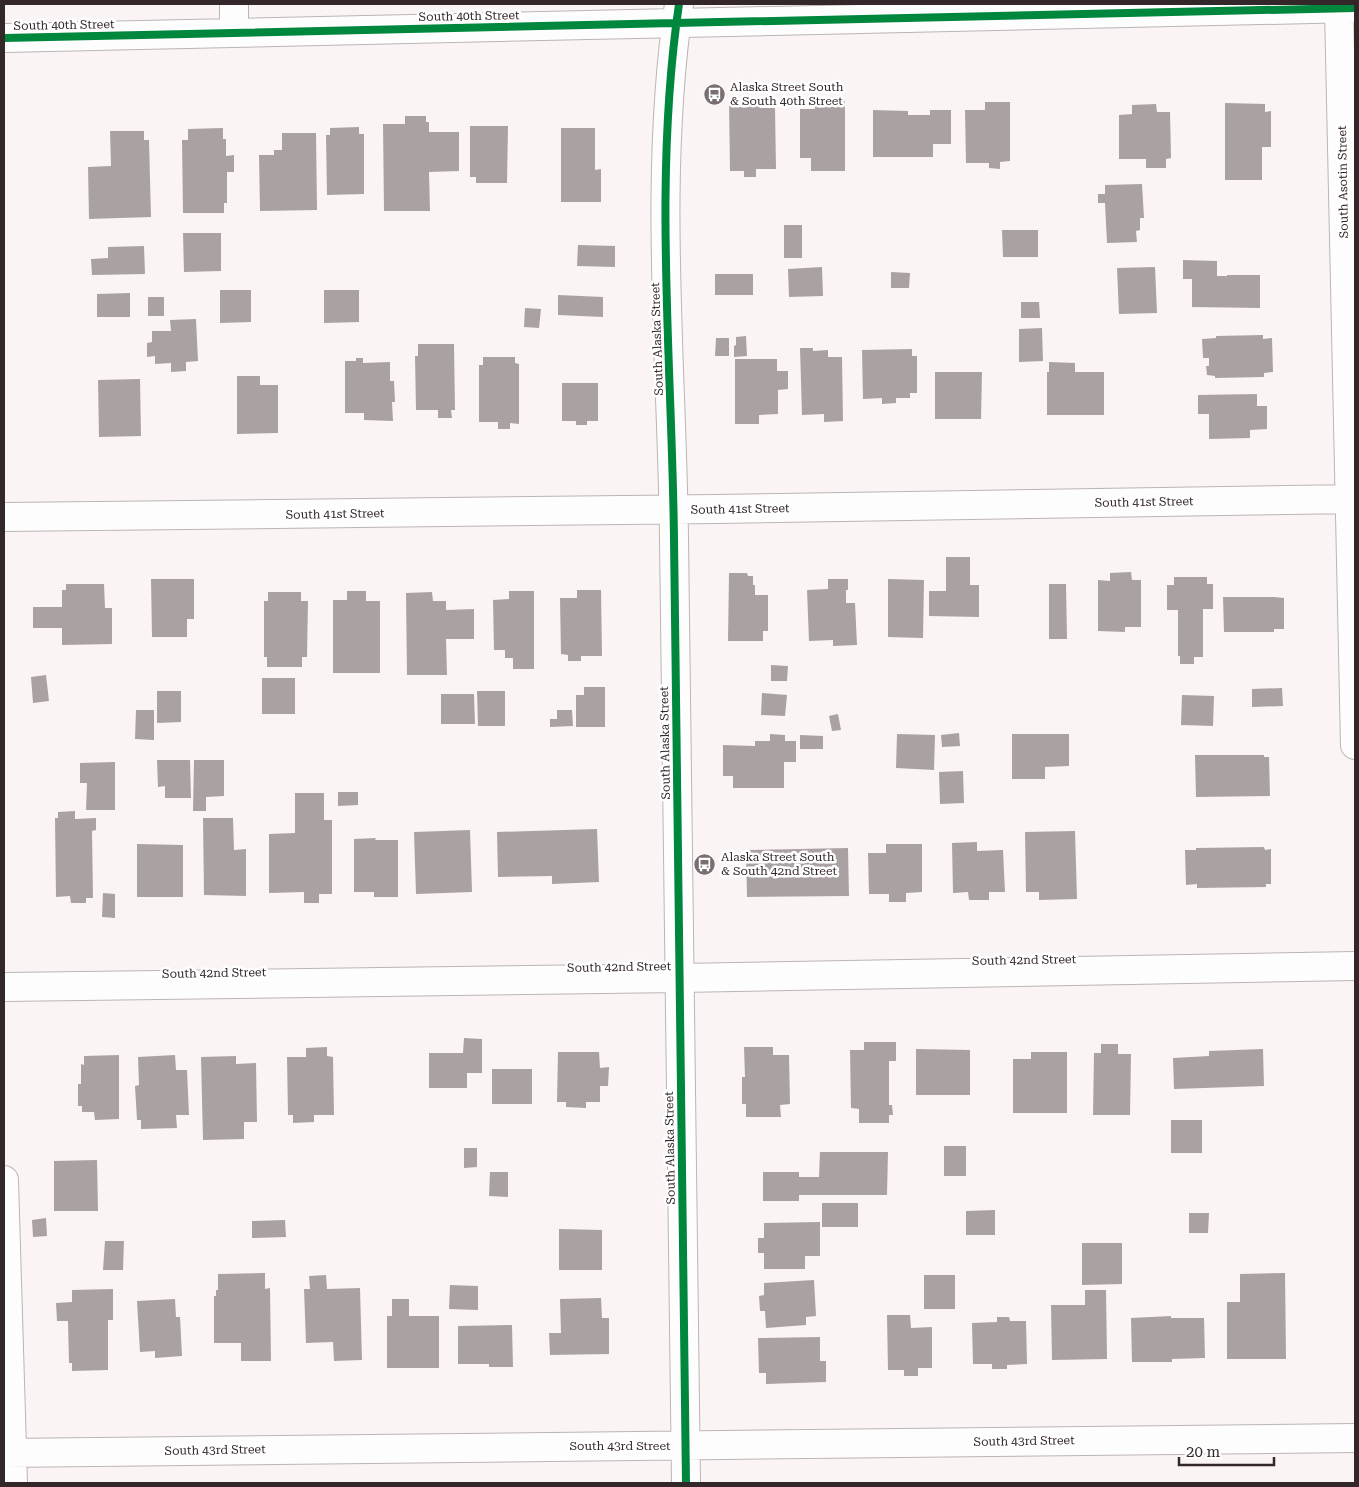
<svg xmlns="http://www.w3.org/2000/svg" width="1359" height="1487" viewBox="0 0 1359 1487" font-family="'Roboto Serif',serif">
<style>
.building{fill:#aaa1a3}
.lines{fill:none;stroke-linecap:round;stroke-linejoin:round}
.minor-casing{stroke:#bcb4b5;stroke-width:30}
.minor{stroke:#fefdfd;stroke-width:28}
.cycleway-casing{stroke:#fff;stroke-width:11}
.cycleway{stroke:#00873e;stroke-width:8}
.labels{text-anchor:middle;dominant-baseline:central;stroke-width:5;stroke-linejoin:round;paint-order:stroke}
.street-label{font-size:12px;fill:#342729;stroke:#fff}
.poi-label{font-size:12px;fill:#342729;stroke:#fff;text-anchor:start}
</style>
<rect width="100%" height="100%" fill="#faf4f4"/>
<path class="building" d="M760,99v9h15l1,61h-20v8h-12v-6h-14l-1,-71z
M815,100h30v71h-34v-13h-11v-49h15z
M985,102h25v59l-10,1v7l-11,-1v-5h-23l-1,-53h20z
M1225,103l40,1v8l6,-1v36h-9v33h-37z
M1156,104l1,8h13l1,46 -5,1v9h-20v-9h-27v-44l13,-1v-9z
M873,110l35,1v4h22v-5h21v34h-18v13h-60z
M405,116h21v6h3v10h30v39l-30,1 1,39h-46l-1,-87h22z
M470,126h38l-1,57h-31v-6h-6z
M359,127v7h5v60l-37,1 -1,-60h4v-7z
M223,128v11h3v17l8,-1v17h-7v31h-3v10h-41l-1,-73h6v-11z
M561,128h34v42l6,-1v33h-40z
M110,131h34v9h5l2,77 -62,2 -1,-52 23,-1z
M282,133h34l1,77 -57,1 -1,-56h15v-5h8z
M1142,184l2,34h-4v12l-4,1 1,11 -30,1 -2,-40h-7v-9h7v-9z
M784,225h18v33h-18z
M1002,230h36v27h-35z
M183,233h38v38l-37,1z
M578,245l37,1v21l-38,-1z
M144,246l1,28 -53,1 -1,-16 17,-1v-11z
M1183,260l34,1v15h10v-1h33v33l-68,-1v-28h-9z
M822,267l1,29 -34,1 -1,-28z
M1155,267l2,46 -38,1 -2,-46z
M891,272l19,1 -1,15h-18z
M715,274h38v21h-38z
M220,290h31v32l-31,1z
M324,290h35v32l-35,1z
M130,293v24h-33v-23z
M558,295l45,2v20l-45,-2z
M148,297h16v19h-16z
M1021,302h18l1,16h-19z
M525,308l16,1 -2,19 -15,-1z
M196,319l2,42 -12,1v9l-15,1v-9l-16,1v-8l-8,1v-14l5,-1v-11h19l-1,-11z
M1042,328l1,33 -24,1v-33z
M1263,335v4l9,-1 1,34 -9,1v4l-49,1v-2l-8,-1 -1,-9h3v-8h-6l-1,-19 14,-1v-2z
M746,336l1,20 -13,1v-11l2,-1v-8z
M716,338h13v18h-14z
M418,344h36l1,66h-4l1,8h-14v-8h-22l-1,-54h3z
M800,348h13v3l15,-1v7h14l1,64 -19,1v-8l-22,1z
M912,349v7h5v37h-7v5h-14v5l-14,1v-6l-19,1 -1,-49z
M483,357h32v6l4,1v60l-9,-1v6h-12v-7h-19v-57h4z
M356,358h7v5l27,-1v19h4l1,21h-3l1,19 -29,-1v-7h-19v-52h11z
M735,359h42v12h11v18l-10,1v24l-19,1v9h-24z
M1049,362l26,1v9h29v43h-57v-43h2z
M935,372h47l-1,47h-46z
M237,376h23v9h18v48l-41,1z
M140,379l1,57 -42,1 -1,-57z
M562,383h36v38h-11v4h-11v-4h-14z
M1257,394v12h10v23l-17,1v8l-41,1v-25h-11v-19z
M946,557h24v28h9v32l-50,-1v-25h17z
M1131,572l1,8h9v47h-16v5l-27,-1v-51l12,1v-8z
M729,573h18l1,3h5v9h2v10h13v36h-5v10h-35z
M1174,577h33v7h6v25h-10v48h-9v7h-14v-8h-2v-46h-11v-25h7z
M151,579h43v40h-7v18h-35z
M828,579h20v11h-2v13h9l2,42 -24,1v-6l-24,1 -2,-51 21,-1z
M888,579l36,1 -1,58 -35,-1z
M66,584h38l1,24h7v36l-50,1v-17h-29v-21h29v-17h4z
M1049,584h17l1,55h-18z
M577,590h24l1,66h-21v5h-13v-6l-7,-1 -1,-56h17z
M347,591h19v10h14v72h-47v-73h14z
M509,591h25v78h-21v-11h-8v-8h-11l-1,-50 16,-1z
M268,592h33v9h7l-1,56h-5v10h-35v-10h-3v-56h4z
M432,592l1,9h13v9l28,-1v30h-28l1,36h-40l-1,-82z
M1223,597h51l10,1v31h-10v3h-50z
M771,665l17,1 -1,15h-16z
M46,675l3,26 -16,2 -2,-26z
M262,678h33v36h-33z
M584,687h21v40h-29v-32h8z
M1282,688l1,18 -31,1v-18z
M157,691h24v31l-24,1z
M477,691h28v35h-27z
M762,693l25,2 -2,21 -24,-1z
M441,694h33l1,30h-34z
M1182,695l32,1 -1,30 -32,-1z
M136,710h18v30l-19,-1z
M557,710h15l1,16 -23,1v-8h7z
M838,714l3,16 -9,1 -3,-15z
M959,733l1,13 -18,1 -1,-12z
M770,734l15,1v6h11v21h-12v26h-51v-12h-10v-31l32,1v-5h15z
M897,734l38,1 -1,35 -38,-2z
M1012,734h57v32l-24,1v12h-33z
M800,735l23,1v13h-23z
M1195,755h69v2h5l1,39 -74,1z
M157,760h33l1,38h-26v-12l-7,1z
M194,760h30v36l-18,1v14h-13z
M115,762v48h-29l1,-27h-7v-20z
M963,771l1,32 -24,1 -1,-32z
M338,792h20v13l-20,1z
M295,793h29v27h8v74h-13v9h-15v-11l-35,1v-59l26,-1z
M75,811v8l21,-1v12l-4,1 1,67h-7v5h-15l-1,-7 -14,1 -1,-79h3v-6z
M203,818h30l1,32 12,-1v47l-42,-1z
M597,829l2,53 -47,2v-8l-54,1 -1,-45z
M470,830l2,62 -56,2 -2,-62z
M1075,831l2,68 -38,1v-8h-13l-1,-60z
M376,838l-1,2h23v57h-24v-5h-20v-53z
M977,842v9l26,-1 2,42h-16v8h-20l-1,-8 -15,1 -1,-50z
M137,844l46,1v52h-46z
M886,844h36v48l-16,1v9h-17v-8h-20l-1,-41h18z
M1264,847l1,3 6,-1v35h-5v3l-69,1v-4l-11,1 -1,-35h11v-2z
M848,848l1,48 -102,1 -1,-47z
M103,893l12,1v24l-13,-1z
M464,1038l18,1v34h-15v15h-38v-35h34z
M864,1042h32v19h-7v44h3l1,10h-4v8h-30v-14l-8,-1 -1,-58h14z
M1101,1044h17v10h13l-1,61h-37l1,-62h7z
M327,1047v9l6,1 1,58h-20v7l-21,1v-8h-5l-1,-58h19v-9z
M744,1047h29v8h16l1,49 -10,1 1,12h-35v-13h-4v-27h3z
M916,1049l54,1v45h-54z
M1263,1049l1,37 -90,3 -1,-31 36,-2v-5z
M558,1052h41l1,16 9,-1 -1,19h-8v16h-14v6l-20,-1v-5h-9z
M1031,1052h36v61h-54v-54h18z
M119,1055v64l-24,1 -1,-8h-12v-6h-4v-22h3v-20l3,1v-9z
M175,1055l1,15h11l2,45h-13l1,13 -36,1v-9h-4l-2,-34 4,-1 -1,-28z
M236,1056v8l20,-1 1,59h-13v17l-41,1 -2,-83z
M492,1069h40v35h-40z
M1171,1120h31v33h-31z
M944,1146h22v30h-22z
M464,1148h13v19l-13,1z
M820,1152h68l-1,43h-88v6h-36v-29h36v5h20z
M97,1160l1,51h-44v-50z
M490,1172h18v25l-19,-1z
M822,1203h36v24h-36z
M995,1210v25h-29v-24z
M1189,1213h20l-1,20h-19z
M46,1218l1,18 -14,1 -1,-17z
M285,1220l1,17 -34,1v-17z
M820,1222v34h-15v13h-41v-16h-6v-15h6v-15z
M559,1229l43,1v40h-43z
M105,1241h19l-1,29h-20z
M1082,1243h40v41l-40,1z
M265,1273v16l5,-1 1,73h-30v-18h-27v-47h2v-6h2v-16z
M1285,1273l1,86h-59v-57h13v-28z
M326,1275l1,14 33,-1 2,72 -28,1 -1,-19 -27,1 -2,-54h6l-1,-13z
M924,1275h31v34h-31z
M814,1280l2,36 -10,1v8l-40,3 -1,-17h-5l-1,-15 5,-1v-12z
M450,1285l28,1v24l-29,-1z
M113,1289v31h-5v50l-36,1v-8h-3l-1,-42h-11l-1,-18 16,-1v-12z
M1085,1290h21l1,69 -55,1 -1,-55h34z
M601,1298l1,20h7v36l-59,1 -1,-22h12l-1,-34z
M175,1299l1,18h4l2,39 -27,2v-7l-15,1 -3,-51z
M392,1299h17v17h30v52h-52v-52h5z
M887,1315h23l1,13 21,-1v41h-14v8h-14v-6h-16z
M1171,1316v2h33l1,40 -33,1v3h-40l-1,-44z
M997,1317h12l1,4h16l1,43 -20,1v4h-15v-5h-19l-1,-41 25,-1z
M512,1325l1,42h-24v-3h-31v-38z
M820,1337v24h6v21l-60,2v-11h-7l-1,-35z"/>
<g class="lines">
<defs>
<path id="minor" d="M234,4v29
M679,4c-26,177 -7,356 -5,535 4,314 8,629 12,944
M1339,8l16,737
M4,38l1351,-30
M4,517l712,-8 639,-10
M4,987l675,-9 676,-12
M4,1180l9,303
M4,1453l1351,-15"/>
</defs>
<use href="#minor" class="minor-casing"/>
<use href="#minor" class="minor"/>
<defs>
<path id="cycleway" d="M679,4c-26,177 -7,356 -5,535 4,314 8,629 12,944
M4,38l1351,-30"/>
</defs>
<use href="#cycleway" class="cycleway-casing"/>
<use href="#cycleway" class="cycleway"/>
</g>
<defs>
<symbol id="bus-disc" viewBox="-11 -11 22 22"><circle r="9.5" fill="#796f70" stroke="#fff"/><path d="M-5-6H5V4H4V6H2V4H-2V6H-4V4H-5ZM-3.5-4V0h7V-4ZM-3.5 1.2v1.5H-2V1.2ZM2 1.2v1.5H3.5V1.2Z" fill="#fff"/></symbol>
</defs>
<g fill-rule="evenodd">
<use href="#bus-disc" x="702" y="82" width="25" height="25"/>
<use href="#bus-disc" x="692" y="852" width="25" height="25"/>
</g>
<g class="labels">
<g class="street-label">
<text transform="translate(469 16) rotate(-1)">South 40th Street</text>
<text transform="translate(64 25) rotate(-1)">South 40th Street</text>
<text transform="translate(1343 182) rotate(-91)">South Asotin Street</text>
<text transform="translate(657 339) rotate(-92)">South Alaska Street</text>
<text transform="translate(1144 502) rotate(-1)">South 41st Street</text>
<text transform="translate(740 509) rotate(-1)">South 41st Street</text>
<text transform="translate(335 514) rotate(-1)">South 41st Street</text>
<text transform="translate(665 743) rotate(-91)">South Alaska Street</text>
<text transform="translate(1024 960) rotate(-1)">South 42nd Street</text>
<text transform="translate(619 967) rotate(-1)">South 42nd Street</text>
<text transform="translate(214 973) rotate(-1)">South 42nd Street</text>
<text transform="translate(670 1148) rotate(-91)">South Alaska Street</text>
<text transform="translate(1024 1441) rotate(-1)">South 43rd Street</text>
<text x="620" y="1446">South 43rd Street</text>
<text transform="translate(215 1450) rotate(-1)">South 43rd Street</text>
</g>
<g class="poi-label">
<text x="730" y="87">Alaska Street South<tspan x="730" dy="14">&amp; South 40th Street</tspan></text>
<text x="721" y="857">Alaska Street South<tspan x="721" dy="14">&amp; South 42nd Street</tspan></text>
</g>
</g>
<rect width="1359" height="1487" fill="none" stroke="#342729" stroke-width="10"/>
<path d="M1179 1457v8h95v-8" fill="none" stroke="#342729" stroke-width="2.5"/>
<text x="1186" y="1457" font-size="15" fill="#342729" stroke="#ffffff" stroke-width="4" paint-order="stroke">20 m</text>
</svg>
